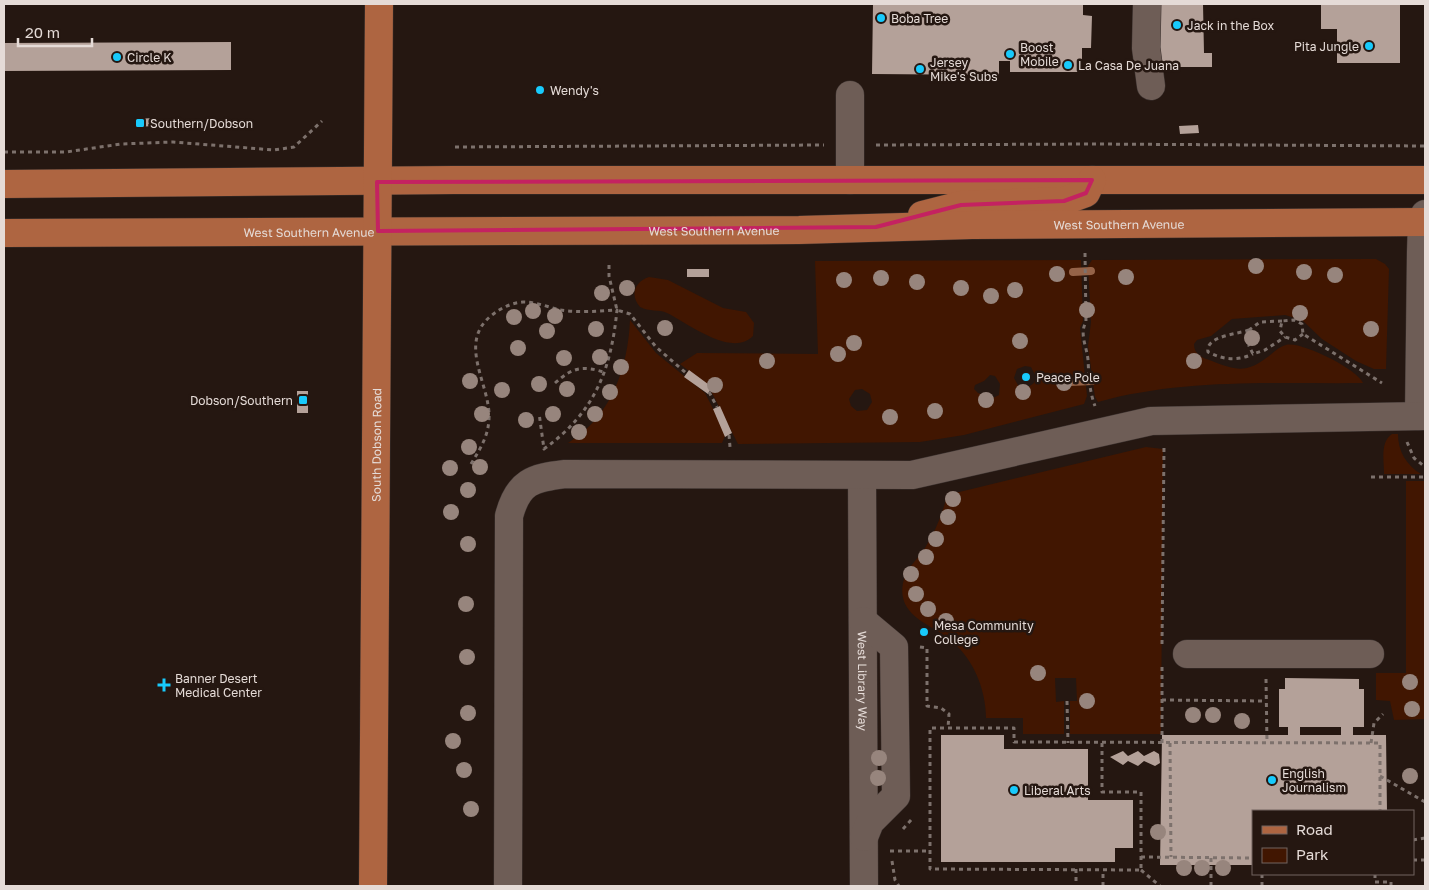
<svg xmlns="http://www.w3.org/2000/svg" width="1429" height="890" viewBox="0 0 1429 890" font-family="'Golos Text',sans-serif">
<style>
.green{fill:#411601;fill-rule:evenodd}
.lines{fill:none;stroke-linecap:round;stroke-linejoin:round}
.stream{stroke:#956348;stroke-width:8}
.building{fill:#b4a199;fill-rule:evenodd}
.minor-casing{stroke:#3d3330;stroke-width:29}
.major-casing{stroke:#3d3330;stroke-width:29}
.path{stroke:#7d716c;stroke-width:3;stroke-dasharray:4 4;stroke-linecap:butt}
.minor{stroke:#6e5d56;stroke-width:28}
.major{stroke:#ae6541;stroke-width:28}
.tree{fill:#97857d}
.marked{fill:none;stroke:#c42261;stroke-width:4;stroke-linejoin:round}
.poi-dot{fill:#18cafc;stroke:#251711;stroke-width:2}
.labels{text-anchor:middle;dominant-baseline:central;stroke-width:5;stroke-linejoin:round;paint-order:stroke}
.poi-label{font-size:12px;fill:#e5dbd7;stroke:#251711;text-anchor:start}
.street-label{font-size:12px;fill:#e5dbd7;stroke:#251711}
</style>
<rect width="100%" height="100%" fill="#251711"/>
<path class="green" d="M1376,259l9,5 4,5 -3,100h-12l-18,-8 -34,-22 -20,-19 -17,-5 -53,4 -21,17 -14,4 -3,4c0,11 9,14 18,17 25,10 35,12 57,-5 5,-4 10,-9 17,-11 15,-4 71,24 77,38 -88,1 -179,-5 -265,19l-3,-5 -7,-51 3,-24 -3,-56 4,-6z
M1081,260l2,61 -3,7 7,68 -3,8 -120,31 -44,7 -182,2 -29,-57 -29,-23 17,-11 121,1 -3,-93zM1025,366l6,1 5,10 -2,6 -7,5 -8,-1 -5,-9 3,-9zM990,375l5,1 5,8 -1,11 -6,3 -15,-5 -4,-4 1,-4 9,-4zM862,389l8,5 2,8 -5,8 -10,1 -6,-5 -2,-7 6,-9z
M649,277l19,3 55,28 23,4 8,11 -1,13c-22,22 -65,-13 -86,-23 -8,-4 -18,-1 -27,-6 -10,-11 -6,-25 9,-30z
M630,320l26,33 49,40 21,41 -4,9h-154c43,-26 60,-75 62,-123z
M1392,434h6c0,17 8,31 23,40h-37c0,-14 -4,-32 8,-40z
M1146,447l17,2 -2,285h-91v-33h7l-1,-23h-21l1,24 8,-1v33h-41v-16h-37c0,-30 -14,-62 -38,-80 -20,-15 -51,-23 -45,-55 3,-15 14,-23 22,-35 10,-16 18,-35 22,-53z
M1406,481h19v238l-31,1 -4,-19 -14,-1v-27h30z"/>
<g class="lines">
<path class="stream" d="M1073,272l18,-1
M1070,382l22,-1"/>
</g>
<path class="building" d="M873,4h210v11l9,1 -1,32h-9v24h-72v-11h-11v14l-127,-1z
M1150,4h53l1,49h8v14h-47l-10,-10z
M1321,4h79v59h-63v-34h-16z
M231,42v28l-227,1v-28z
M154,118l1,8 -20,1v-8z
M1198,125l1,8 -19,1 -1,-8z
M687,269h22v8h-22z
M689,370l23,17 -4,7 -24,-17z
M297,391h11v22h-11z
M720,406l12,27 -7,4 -12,-28z
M1285,678l74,1v10h5v38h-11v8h33l1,76h-134v54h-93l2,-130h126v-8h-9v-38h6zM1300,727h41v8h-41z
M941,735h63v14h84v51h45v48h-18v14h-174z
M1123,751l5,5 10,-5 6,5 10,-5 5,3 1,9 -5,3 -11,-5 -6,5 -10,-5 -5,4 -13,-8z"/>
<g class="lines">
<defs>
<g id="minor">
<path d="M1147,4l-1,44 5,38"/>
<path d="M850,95v85"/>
<path d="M1419,416l2,-164 1,-30 3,-8"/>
<path id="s1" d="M862,476l2,410"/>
<path d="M863,621l31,26 2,149 -26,26 -6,15"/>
<path d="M1187,654h183"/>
<path d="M508,886l1,-370c9,-34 23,-38 56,-42l347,1 239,-54 274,-5"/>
</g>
<g id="major">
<path d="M4,184l450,-4h971"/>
<path d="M922,215l39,-10 103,-4 22,-8 6,-13"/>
<path id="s2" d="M4,233l795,-3 173,-5 453,-3"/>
<path id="s3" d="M373,886l6,-882"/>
</g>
</defs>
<use href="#minor" class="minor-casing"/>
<use href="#major" class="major-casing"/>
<path class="path" d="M876,145l217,-1 332,2
M455,147l369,-2
M4,152h62l55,-8 52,-2 101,8 20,-3 28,-26
M1085,253l1,69c-7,12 1,25 2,38 1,16 1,30 7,46
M609,265v11l8,34 13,4 26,33 30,26
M1282,321l-22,1 -11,8v16l4,8 12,-4 20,-13
M1249,330c-11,4 -44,6 -41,22 15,8 30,9 45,2
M1303,334l-8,6 -10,-3 -5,-6 2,-10 12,-1 8,4 1,10 79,49
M555,383c18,-16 28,-18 51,-10
M709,392l8,15
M729,435l1,12
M1407,442l7,16 11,9
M471,464c9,-15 17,-27 18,-45 2,-34 -33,-76 3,-104 9,-7 19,-12 31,-13 13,0 25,5 37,8 19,3 38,1 57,0 -6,60 -22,102 -73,139l-5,-36
M1371,477h54
M1162,644l2,-198
M920,647l7,1v58l14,2 8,6 -1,14
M1266,679l1,64
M1162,700l104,1
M1067,701l1,42
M1102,743v49h39v78l-211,-1v-141h84v14l366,1v68
M1162,743v-80
M1170,743l1,114
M1371,743l3,-20 9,-9
M1380,776l45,26
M903,829l9,-10
M1413,840l12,-2
M890,851h40
M1141,857l112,1
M1211,858v28
M1413,860h12
M892,861l3,19 4,6
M1076,869v17
M1141,870l19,16
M1375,874v8h16v4
M1103,886v-16
M1262,886v-12"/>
<use href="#minor" class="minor"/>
<use href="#major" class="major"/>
</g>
<g class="tree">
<circle cx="1256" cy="266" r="8"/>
<circle cx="1304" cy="272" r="8"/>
<circle cx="1057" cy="274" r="8"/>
<circle cx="1335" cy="275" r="8"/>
<circle cx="1126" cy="277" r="8"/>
<circle cx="881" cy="278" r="8"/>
<circle cx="844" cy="280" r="8"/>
<circle cx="917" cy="282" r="8"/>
<circle cx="627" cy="288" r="8"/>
<circle cx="961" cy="288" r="8"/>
<circle cx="1015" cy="290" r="8"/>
<circle cx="602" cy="293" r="8"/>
<circle cx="991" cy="296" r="8"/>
<circle cx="1087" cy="310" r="8"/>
<circle cx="533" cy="311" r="8"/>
<circle cx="1300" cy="313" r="8"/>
<circle cx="555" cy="316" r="8"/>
<circle cx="514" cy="317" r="8"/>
<circle cx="665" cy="328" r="8"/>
<circle cx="596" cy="329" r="8"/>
<circle cx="1371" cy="329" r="8"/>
<circle cx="547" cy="331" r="8"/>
<circle cx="1252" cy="338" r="8"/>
<circle cx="1020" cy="341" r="8"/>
<circle cx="854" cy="343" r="8"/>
<circle cx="518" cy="348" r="8"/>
<circle cx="838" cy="354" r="8"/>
<circle cx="600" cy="357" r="8"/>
<circle cx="564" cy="358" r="8"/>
<circle cx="767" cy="361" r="8"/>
<circle cx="1194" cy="361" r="8"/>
<circle cx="621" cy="367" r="8"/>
<circle cx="470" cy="381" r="8"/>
<circle cx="1064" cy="383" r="8"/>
<circle cx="539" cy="384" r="8"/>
<circle cx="715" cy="385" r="8"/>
<circle cx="567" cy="389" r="8"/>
<circle cx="502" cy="390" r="8"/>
<circle cx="610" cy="392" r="8"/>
<circle cx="1023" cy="392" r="8"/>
<circle cx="986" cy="400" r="8"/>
<circle cx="935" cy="411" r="8"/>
<circle cx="482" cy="414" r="8"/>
<circle cx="553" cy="414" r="8"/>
<circle cx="595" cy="414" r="8"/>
<circle cx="890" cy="417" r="8"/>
<circle cx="526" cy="420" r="8"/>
<circle cx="579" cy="432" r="8"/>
<circle cx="469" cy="447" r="8"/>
<circle cx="480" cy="467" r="8"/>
<circle cx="450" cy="468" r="8"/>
<circle cx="468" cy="490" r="8"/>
<circle cx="953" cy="499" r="8"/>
<circle cx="451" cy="512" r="8"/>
<circle cx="948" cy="517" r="8"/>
<circle cx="936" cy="539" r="8"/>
<circle cx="468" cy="544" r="8"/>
<circle cx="926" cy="557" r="8"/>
<circle cx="911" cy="574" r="8"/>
<circle cx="916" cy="594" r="8"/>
<circle cx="466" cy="604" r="8"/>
<circle cx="928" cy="609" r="8"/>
<circle cx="946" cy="621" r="8"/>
<circle cx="467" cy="657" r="8"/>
<circle cx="1038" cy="673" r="8"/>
<circle cx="1410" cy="682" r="8"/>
<circle cx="1087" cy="701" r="8"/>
<circle cx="1412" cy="709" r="8"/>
<circle cx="468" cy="713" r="8"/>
<circle cx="1193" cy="715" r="8"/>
<circle cx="1213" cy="715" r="8"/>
<circle cx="1242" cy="721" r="8"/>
<circle cx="453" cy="741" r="8"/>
<circle cx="879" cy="758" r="8"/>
<circle cx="464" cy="770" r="8"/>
<circle cx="1410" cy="776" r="8"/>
<circle cx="878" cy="778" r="8"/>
<circle cx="471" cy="809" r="8"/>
<circle cx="1158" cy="832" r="8"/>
<circle cx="1184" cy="868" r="8"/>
<circle cx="1202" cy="868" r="8"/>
<circle cx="1223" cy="868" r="8"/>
</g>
<path class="marked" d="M1092,180l-6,13 -22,8 -103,4 -85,22 -498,4 -1,-49z"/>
<g class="poi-dot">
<circle cx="881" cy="18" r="5"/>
<circle cx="1177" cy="25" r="5"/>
<circle cx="1369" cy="46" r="5"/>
<circle cx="1010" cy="54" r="5"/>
<circle cx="117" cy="57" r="5"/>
<circle cx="1068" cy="65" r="5"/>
<circle cx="920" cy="69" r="5"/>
<circle cx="540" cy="90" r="5"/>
<rect x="135" y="118" width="10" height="10" rx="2.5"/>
<circle cx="1026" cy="377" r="5"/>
<rect x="298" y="395" width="10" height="10" rx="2.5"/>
<circle cx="924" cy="632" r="5"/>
<path d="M161.5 677.5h5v5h5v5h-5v5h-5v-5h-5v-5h5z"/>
<circle cx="1272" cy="780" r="5"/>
<circle cx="1014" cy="790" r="5"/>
</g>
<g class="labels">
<g class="poi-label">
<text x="891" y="18">Boba Tree</text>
<text x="1187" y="25">Jack in the Box</text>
<text x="1359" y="46" text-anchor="end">Pita Jungle</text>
<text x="1020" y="47">Boost<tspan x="1020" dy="14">Mobile</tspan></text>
<text x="127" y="57">Circle K</text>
<text x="930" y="62">Jersey<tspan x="930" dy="14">Mike's Subs</tspan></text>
<text x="1078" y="65">La Casa De Juana</text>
<text x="550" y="90">Wendy's</text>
<text x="150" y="123">Southern/Dobson</text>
<text x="1036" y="377">Peace Pole</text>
<text x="293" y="400" text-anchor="end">Dobson/Southern</text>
<text x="934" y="625">Mesa Community<tspan x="934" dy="14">College</tspan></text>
<text x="175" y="678">Banner Desert<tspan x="175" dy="14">Medical Center</tspan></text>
<text x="1282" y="773">English<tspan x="1282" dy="14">Journalism</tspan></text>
<text x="1024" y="790">Liberal Arts</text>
</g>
<g class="street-label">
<text stroke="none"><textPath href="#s2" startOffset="1115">West Southern Avenue</textPath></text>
<text stroke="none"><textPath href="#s2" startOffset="710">West Southern Avenue</textPath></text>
<text stroke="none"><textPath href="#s2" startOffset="305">West Southern Avenue</textPath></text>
<text stroke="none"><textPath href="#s3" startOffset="441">South Dobson Road</textPath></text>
<text stroke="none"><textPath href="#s1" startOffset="205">West Library Way</textPath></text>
</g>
</g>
<rect width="1429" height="890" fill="none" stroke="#e5dbd7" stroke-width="10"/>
<rect x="1252" y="810" width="162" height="65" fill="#251711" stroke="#726560"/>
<rect x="1262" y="826" width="25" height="8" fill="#ae6541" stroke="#726560"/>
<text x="1296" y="835" font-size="15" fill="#e5dbd7">Road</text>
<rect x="1262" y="848" width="25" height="15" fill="#411601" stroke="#726560"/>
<text x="1296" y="860" font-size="15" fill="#e5dbd7">Park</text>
<path d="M18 38v8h74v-8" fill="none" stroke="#e5dbd7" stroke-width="2.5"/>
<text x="25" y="38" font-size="15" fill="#e5dbd7" stroke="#251711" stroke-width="4" paint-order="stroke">20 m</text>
</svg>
